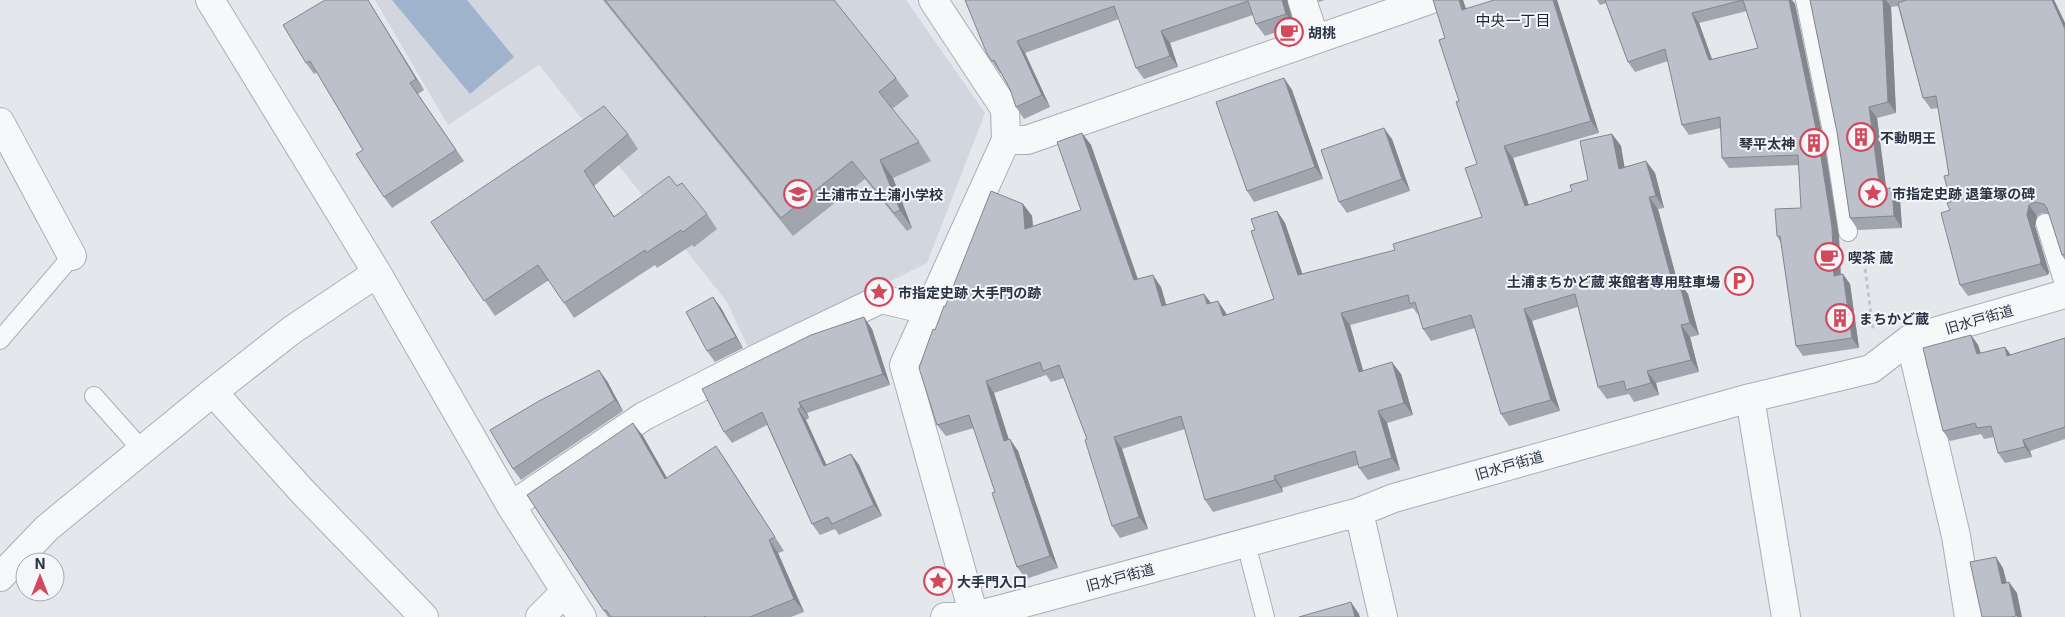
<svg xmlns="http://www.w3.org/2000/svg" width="2065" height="617" viewBox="0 0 2065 617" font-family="Inter,'Noto Sans JP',sans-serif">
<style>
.built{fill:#d2d6de}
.water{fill:#9fb4cc}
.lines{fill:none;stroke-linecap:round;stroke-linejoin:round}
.service-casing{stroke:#a9aeb7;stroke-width:20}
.minor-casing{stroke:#a9aeb7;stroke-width:30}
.tertiary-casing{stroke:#a9aeb7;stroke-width:30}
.path{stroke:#c2c5cb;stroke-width:3;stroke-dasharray:4 4;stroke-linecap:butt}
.service{stroke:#f7f8fa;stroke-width:18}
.minor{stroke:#f7f8fa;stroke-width:28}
.tertiary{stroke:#f7f8fa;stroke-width:28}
.wall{fill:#a1a5ae;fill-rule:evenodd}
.shaded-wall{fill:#83868d}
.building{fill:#bbc0ca;stroke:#83868d;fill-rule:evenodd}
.labels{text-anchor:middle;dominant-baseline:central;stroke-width:4;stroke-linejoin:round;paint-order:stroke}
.poi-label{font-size:14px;font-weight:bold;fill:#2b3445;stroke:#f4f6f9;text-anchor:start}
.street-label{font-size:14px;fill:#2b3445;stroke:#f4f6f9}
.neighbourhood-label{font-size:15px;fill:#1d2536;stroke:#f4f6f9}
</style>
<rect width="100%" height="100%" fill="#e4e7ec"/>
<path class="built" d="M375,0h531l79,113 -58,150 -177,88 -23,-49 -188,-237 -91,60z"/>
<path class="water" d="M392,0h75l47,57 -44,37z"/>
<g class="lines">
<defs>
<path id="service" d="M1805,0l30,146 13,86
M2045,223l20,64
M0,340l72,-84
M94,396l48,54
M1250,559l15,58"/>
<path id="minor" d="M210,0l167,273 134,233 71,111
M933,0l72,109 1,31 -102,225 70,251
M1302,0l13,39
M0,122l72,134
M1006,140h21l402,-140
M1910,339l46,197 13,81
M213,392l89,99 122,126
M1750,398l36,219
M511,506l133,-90 116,-59 121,-58 47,11
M1359,512l24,105
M0,577l47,-49 166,-136 79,-62 85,-57
M945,617l29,-1 28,-7 357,-97 35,-14 356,-100 121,-29 39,-30 155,-45"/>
<path id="tertiary" d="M540,617l25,-25"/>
</defs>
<use href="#service" class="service-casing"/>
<use href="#minor" class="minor-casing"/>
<use href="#tertiary" class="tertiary-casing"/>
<path class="path" d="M1863,253l10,76"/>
<use href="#service" class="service"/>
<use href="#minor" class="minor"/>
<use href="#tertiary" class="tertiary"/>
</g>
<path class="wall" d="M325,0h43l56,90 -6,4 46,67 -72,47 -8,-11 -21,-47 -46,-78 -3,2 -8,-11z
M603,0h231l62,78 13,18 -17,13 27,33 12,19 -38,17 19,50 -5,3 -42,-52 -72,57z
M965,0h322l7,26 -29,10 -9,-12 -3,-9 -83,28 8,24 -34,12 -8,-11 -17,-49 -94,34 25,54 -26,12 -8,-12 -6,-18 -9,-16h-1l-13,-19z
M1318,0h7l-6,2z
M1463,0l3,8 91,-8 42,133 -86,25 16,47 43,-14 16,-11 24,-46 9,12 3,21 22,-6 9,12 9,35 -6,1 20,74 1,-1 9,12 11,41 -9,2 9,35 -43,11 3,12 -25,7 -5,-8 -22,5 -9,-12 -20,-80 -46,14 28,90 -51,15 -8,-12 -26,-86 -44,13 -8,-12 -4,-13 -6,-8 -63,17 13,46 38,3 12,41 -26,8 13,47 -32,10 -9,-12 -1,-3 -76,23 1,4 -70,20 -8,-12 -20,-71 -63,20 26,80 -28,9 -8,-12 -25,-87 -23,-61 -13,4 -5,-7 -52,18 14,46 10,12 40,117 -32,11 -9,-12 -22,-75 -21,-64 -28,8 -9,-11 -2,-95 10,-23 78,-103 9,12 1,10 48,-16 1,-77 9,12 47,134 23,8 5,18 38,-11 7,9 15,10 1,2 47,-16 -19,-69 22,-19 8,12 17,51 93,-24 87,-33 -5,-53 -18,-63 -14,-63z
M1597,0h195l3,4 30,144 14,89 2,38 9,9 9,64 -56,8 -7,-10 -15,-103 -4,-7 24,-28 -2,-43 -70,3 -7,-10 -1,-30 -32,7 -7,-10 -14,-64 -33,11 -7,-10 -22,-59 -6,2zM1747,11l11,37 -46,12 -13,-37z
M1810,0h244l2,4 9,19v237l-3,-5 -13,-41 -7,-1 -5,3 -2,10 14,46 -1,3 -80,21 -8,-11 -10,-75 1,-8 -2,-27 -11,-67 -7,1 -8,-11 -25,-92 -7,1 5,106 -19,5 9,71 14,11 2,28 -44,2 -8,-12 -13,-86z
M1284,78l8,12 31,89 -69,23 -7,-11z
M628,134l10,15 -44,37 20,30 63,-30 30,28 10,15 -23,18 -2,-2 -35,23 -2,-3 -81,53 -25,-38 -54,36 -64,-94z
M1392,139l18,52 -63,22 -8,-11z
M713,297l8,11 22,40 -28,14 -8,-11z
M872,329l18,56 -83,28 2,5 -3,2 20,45 25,-11 8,11 23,51 -43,19 -4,-6 -15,6 -8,-11 -45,-99 -35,18 -8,-11z
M1971,335l7,10 3,8 24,-6 6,8 54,-17v101l-35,12 2,6 -27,6 -7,-10 -4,-16 -10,2 -3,-5 -31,7 -7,-10z
M607,381l16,30 -102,69 -8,-11z
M643,436l24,42 58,-19 59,92 -6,2 26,59 -13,5h-183l-81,-122z"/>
<path class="shaded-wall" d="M368,0l56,90 -8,-11z
M1282,0h5l7,26 -8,-12z
M1459,0h4l7,22 -8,-12z
M1553,0h4l42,133 -8,-12z
M1788,0h4l3,4 30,144 14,89 2,49 -7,-10z
M1883,0h3l5,7 5,106 -8,-11z
M2051,0h3l2,4 9,19v6z
M1692,13l7,10 17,47 -7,-10z
M1161,31l9,12 8,24 -8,-11z
M1017,41l8,12 25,54 -8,-12z
M1284,78l8,12 31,89 -8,-12z
M1869,107l8,11 11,83 -8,-12z
M1384,128l8,11 18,52 -8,-12z
M1082,133l9,12 51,147 -8,-12z
M1612,134l9,12 6,35 -8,-12z
M1504,146l9,12 20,60 -8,-12z
M880,160l13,18 19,50 -12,-18z
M1646,161l9,12 9,35 -8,-12z
M1892,188l8,12 2,28 -8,-12z
M1649,197l9,12 23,87 -8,-12z
M1023,204l9,12 2,25 -9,-12z
M2029,205l8,11 -2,10 14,46 -1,3 -8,-11 -13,-49z
M1277,211l8,12 22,64 -9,-12z
M1843,274l7,10 9,64 -7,-10z
M1153,275l8,12 9,31 -8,-12z
M1679,282l9,12 11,41 -9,-12z
M1204,294l9,12 -6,-2z
M713,297l8,11 22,40 -7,-11z
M1218,301l8,12 5,15 -8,-12z
M1524,309l8,12 28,90 -9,-11z
M1341,313l9,12 17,59 -8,-12z
M864,317l8,12 18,56 -7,-11z
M1681,325l9,12 9,35 -8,-12z
M1971,335l7,10 6,20 -7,-11z
M2005,347l7,10 -5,-1z
M1392,362l9,12 12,41 -9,-12z
M599,370l8,11 16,30 -8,-11z
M1647,371l9,12 3,12 -8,-12z
M986,381l8,12 19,59 -9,-11z
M799,402l8,11 2,5 -8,-11z
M798,409l8,11 26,57 -8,-11z
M1378,411l9,12 13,47 -8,-12z
M633,423l10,13 32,56 -10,-13z
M1114,437l8,12 26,80 -9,-12z
M1010,439l8,12 40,117 -8,-12z
M2023,440l7,11 2,6 -7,-10z
M716,446l9,13 59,92 -9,-14z
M851,454l8,11 23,51 -8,-11z
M1274,476l8,12 1,4 -8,-12z
M769,540l9,13 26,59 -10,-13z
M1996,557l7,11 7,27 -8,-11z
M2009,582l8,11 5,24h-5l-1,-1z
M1351,602l8,12 1,3h-5z"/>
<path class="building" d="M325,0h43l48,79 -6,4 46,67 -72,47 -28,-43 7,-4 -53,-89 -4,2 -23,-38z
M605,0h229l62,78 -17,14 40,50 -39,18 20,50 -6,3 -42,-52 -71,57z
M965,0h317l4,14 -30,10 -8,-23 -87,30 9,25 -34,12 -22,-62 -97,35 25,54 -26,12 -6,-18 -16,-29 -2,1 -5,-7z
M1433,0h26l3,10 32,-10h59l38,121 -87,25 21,60 47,-15 -2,-6 18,-5 -8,-39 32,-7 7,35 27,-8 10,35 -7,1 24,87 6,-2 11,41 -9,2 10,35 -44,11 4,12 -25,7 -2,-9 -26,6 -23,-93 -51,15 27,91 -50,14 -30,-99 -48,14 -8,-27 -5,2 -2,-9 -67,18 18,59 33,-10 12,41 -26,8 14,47 -33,10 -4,-17 -81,25 1,4 -70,20 -24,-84 -67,21 25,80 -27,9 -27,-86 2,-1 -28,-74 -16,6 -3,-9 -54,19 18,60 6,-2 40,117 -33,11 -25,-74 3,-1 -26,-77 -32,10 -18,-57 14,-39 2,1 9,-24 1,1 46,-116 32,13 2,25 56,-19 -24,-68 25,-9 52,147 19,-5 9,31 42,-12 3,10 11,-3 5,15 51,-17 -23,-68 4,-1 -4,-11 26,-8 21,64 97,-25 -2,-6 89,-27 -17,-49 12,-4 -21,-62 3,-1 -20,-61 6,-2z
M1605,0h184l29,138 14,89 2,49 9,-2 9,64 -56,8 -16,-110h-3l-2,-27 26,-1 -3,-53 -76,3 -2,-41 -38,8 -17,-76 -37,13zM1743,0l15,48 -49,12 -17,-47z
M1810,0h73l5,102 -19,5 11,82 12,-1 2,28 -44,2 -13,-86z
M1906,0h146l13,29v225l-3,1 -15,-47 -3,-4 -9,-2 -6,3 -2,10 14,46 -1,3 -80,21 -19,-72 9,-3 -3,-7 4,-1 -7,-26 5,-1 -13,-79 -13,2 -25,-95z
M1284,78l31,89 -68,24 -31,-89z
M604,106l24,28 -44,37 30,46 55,-41 8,10 5,-3 25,31 -24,18 -2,-2 -35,23 -1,-3 -81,53 -26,-38 -54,36 -53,-79z
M1384,128l18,51 -63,23 -18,-52z
M713,297l23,40 -29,14 -21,-39z
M864,317l19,57 -84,28 2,5 -3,2 26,57 27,-12 23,51 -42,19 -4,-7 -16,7 -50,-112 -38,20 -22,-43 109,-54z
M1971,335l6,19 28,-7 2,9 58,-18v89l-42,13 2,7 -27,6 -7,-27 -14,2 -2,-5 -32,8 -20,-83z
M599,370l16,30 -102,69 -23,-39 49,-29z
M633,423l32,56 51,-33 59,91 -6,3 25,59 -44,18h-44l-1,-1 -1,1h-93l-5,-7 -2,1 -77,-116z
M1996,557l6,27 7,-2 7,34 -5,1h-29l-12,-55z
M1351,602l4,15h-56z"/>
<defs>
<symbol id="cafe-ring" viewBox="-11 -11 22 22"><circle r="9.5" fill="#f4f6f9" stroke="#d1495b" stroke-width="1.5"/><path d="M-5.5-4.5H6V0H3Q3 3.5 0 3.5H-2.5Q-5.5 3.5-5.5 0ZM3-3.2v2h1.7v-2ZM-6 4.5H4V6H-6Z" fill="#d1495b"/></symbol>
<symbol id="building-ring" viewBox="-11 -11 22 22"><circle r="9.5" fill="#f4f6f9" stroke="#d1495b" stroke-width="1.5"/><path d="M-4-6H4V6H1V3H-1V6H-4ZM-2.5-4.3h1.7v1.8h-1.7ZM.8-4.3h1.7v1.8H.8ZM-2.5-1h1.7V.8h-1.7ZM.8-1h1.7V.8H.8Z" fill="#d1495b"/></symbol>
<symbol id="sight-ring" viewBox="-11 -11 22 22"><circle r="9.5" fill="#f4f6f9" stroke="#d1495b" stroke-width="1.5"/><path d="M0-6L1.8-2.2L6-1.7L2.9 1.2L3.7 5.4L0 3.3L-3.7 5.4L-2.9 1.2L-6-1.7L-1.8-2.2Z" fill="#d1495b"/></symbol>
<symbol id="school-ring" viewBox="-11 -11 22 22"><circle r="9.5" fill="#f4f6f9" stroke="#d1495b" stroke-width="1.5"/><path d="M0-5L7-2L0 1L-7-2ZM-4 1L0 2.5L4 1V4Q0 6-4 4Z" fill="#d1495b"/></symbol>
<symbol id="parking-ring" viewBox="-11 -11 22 22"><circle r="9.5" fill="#f4f6f9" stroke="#d1495b" stroke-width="1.5"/><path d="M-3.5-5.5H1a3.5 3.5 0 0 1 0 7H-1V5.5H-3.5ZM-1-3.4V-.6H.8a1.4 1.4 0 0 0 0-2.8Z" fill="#d1495b"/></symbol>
</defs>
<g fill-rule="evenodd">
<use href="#cafe-ring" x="1273" y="16" width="32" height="32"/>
<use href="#building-ring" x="1845" y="121" width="32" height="32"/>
<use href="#building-ring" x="1798" y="127" width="32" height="32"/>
<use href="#sight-ring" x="1857" y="177" width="32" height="32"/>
<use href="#school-ring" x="782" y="178" width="32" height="32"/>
<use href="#cafe-ring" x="1813" y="241" width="32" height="32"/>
<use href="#parking-ring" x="1723" y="265" width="32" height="32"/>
<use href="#sight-ring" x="863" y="276" width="32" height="32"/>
<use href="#building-ring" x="1824" y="302" width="32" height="32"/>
<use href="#sight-ring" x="922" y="565" width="32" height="32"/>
</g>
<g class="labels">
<g class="poi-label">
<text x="1308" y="32">胡桃</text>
<text x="1880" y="137">不動明王</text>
<text x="1795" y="143" text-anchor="end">琴平太神</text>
<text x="1892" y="193">市指定史跡 退筆塚の碑</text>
<text x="817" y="194">土浦市立土浦小学校</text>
<text x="1848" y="257">喫茶 蔵</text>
<text x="1720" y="281" text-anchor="end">土浦まちかど蔵 来館者専用駐車場</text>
<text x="898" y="292">市指定史跡 大手門の跡</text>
<text x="1859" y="318">まちかど蔵</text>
<text x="957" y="581">大手門入口</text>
</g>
<g class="street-label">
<text transform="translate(1979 319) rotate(-16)">旧水戸街道</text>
<text transform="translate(1509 465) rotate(-16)">旧水戸街道</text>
<text transform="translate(1120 577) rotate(-15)">旧水戸街道</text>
</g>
<g class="neighbourhood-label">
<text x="1513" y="20">中央一丁目</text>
</g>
</g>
<g transform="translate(40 577)"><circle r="24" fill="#f4f6f9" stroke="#a4a8b1"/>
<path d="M0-4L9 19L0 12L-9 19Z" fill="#d1495b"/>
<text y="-8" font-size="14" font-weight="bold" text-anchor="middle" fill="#2b3445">N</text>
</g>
</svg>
